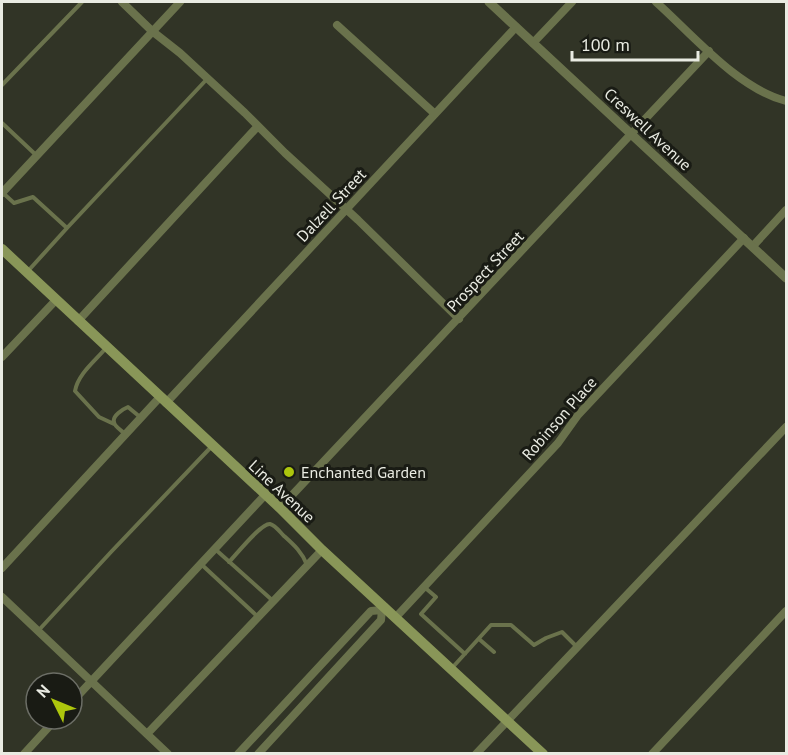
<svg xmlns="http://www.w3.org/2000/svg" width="788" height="755" font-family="'PT Sans',sans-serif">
<rect width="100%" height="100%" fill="#313426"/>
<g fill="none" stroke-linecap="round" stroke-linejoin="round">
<path stroke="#6a724c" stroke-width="4" d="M2 85 82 2
M2 123 36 155
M3 193 14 203 33 197 67 228 28 271
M67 228 207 79
M106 348C95 361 78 374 75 391L99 417 114 424
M125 434C122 431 114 426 114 422 112 416 123 409 128 407L140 417
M215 549 272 600
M229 562C236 555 261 523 270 524 275 525 280 532 284 536 294 545 302 552 307 565
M201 564 257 616
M423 586 436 597 421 614 465 654
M38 631 111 552 212 446
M479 639 494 652
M452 668 491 625H511L534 645 546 638 562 632 577 647"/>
<path stroke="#6a724c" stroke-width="8" d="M122 2 152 31 180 53 245 113 285 153 358 220 459 319
M656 2C693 35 737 88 786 101
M337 25 435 114
M533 43 572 2
M2 193 180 2
M753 246 786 210
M78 321 258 126
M2 357 56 300
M166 403 516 27
M280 508 709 51
M2 568 160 397
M2 597 168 754
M396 617 558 443 578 415 744 238
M72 702 265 495
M147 734 322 550
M24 754 56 719
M238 754 371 611 382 610 385 607
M258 754 381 620 382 610
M476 754 786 427
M652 754 786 611"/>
<path stroke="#6a724c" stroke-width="9" d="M489 2 786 278"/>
<path stroke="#899658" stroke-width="10" d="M2 249 280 508 322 550 543 754"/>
</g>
<circle fill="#adc60d" stroke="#191b14" stroke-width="2" cx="289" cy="472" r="6"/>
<g text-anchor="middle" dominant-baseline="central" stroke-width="6" stroke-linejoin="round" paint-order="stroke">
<g font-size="16" fill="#e9ebe2" stroke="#191b14">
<text transform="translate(648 129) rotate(43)">Creswell Avenue</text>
<text transform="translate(331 205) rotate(-47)">Dalzell Street</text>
<text transform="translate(485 271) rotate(-47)">Prospect Street</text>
<text transform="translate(559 418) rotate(-49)">Robinson Place</text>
<text transform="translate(282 491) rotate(43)">Line Avenue</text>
</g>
<g font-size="16" fill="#e9ebe2" stroke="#191b14" text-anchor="start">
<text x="301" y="472">Enchanted Garden</text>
</g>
</g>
<rect width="788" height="755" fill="none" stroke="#e9ebe2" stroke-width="6"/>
<g transform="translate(54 701) rotate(313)"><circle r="28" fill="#191b14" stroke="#6c6e66" stroke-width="1.5"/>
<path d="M0-4.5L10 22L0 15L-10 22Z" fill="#adc60d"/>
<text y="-9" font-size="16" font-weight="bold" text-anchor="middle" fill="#e9ebe2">N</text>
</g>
<path d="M572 51v9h126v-9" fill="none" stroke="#e9ebe2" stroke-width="3"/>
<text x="581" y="51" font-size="18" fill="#e9ebe2" stroke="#191b14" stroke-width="4.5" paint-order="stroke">100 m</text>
</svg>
